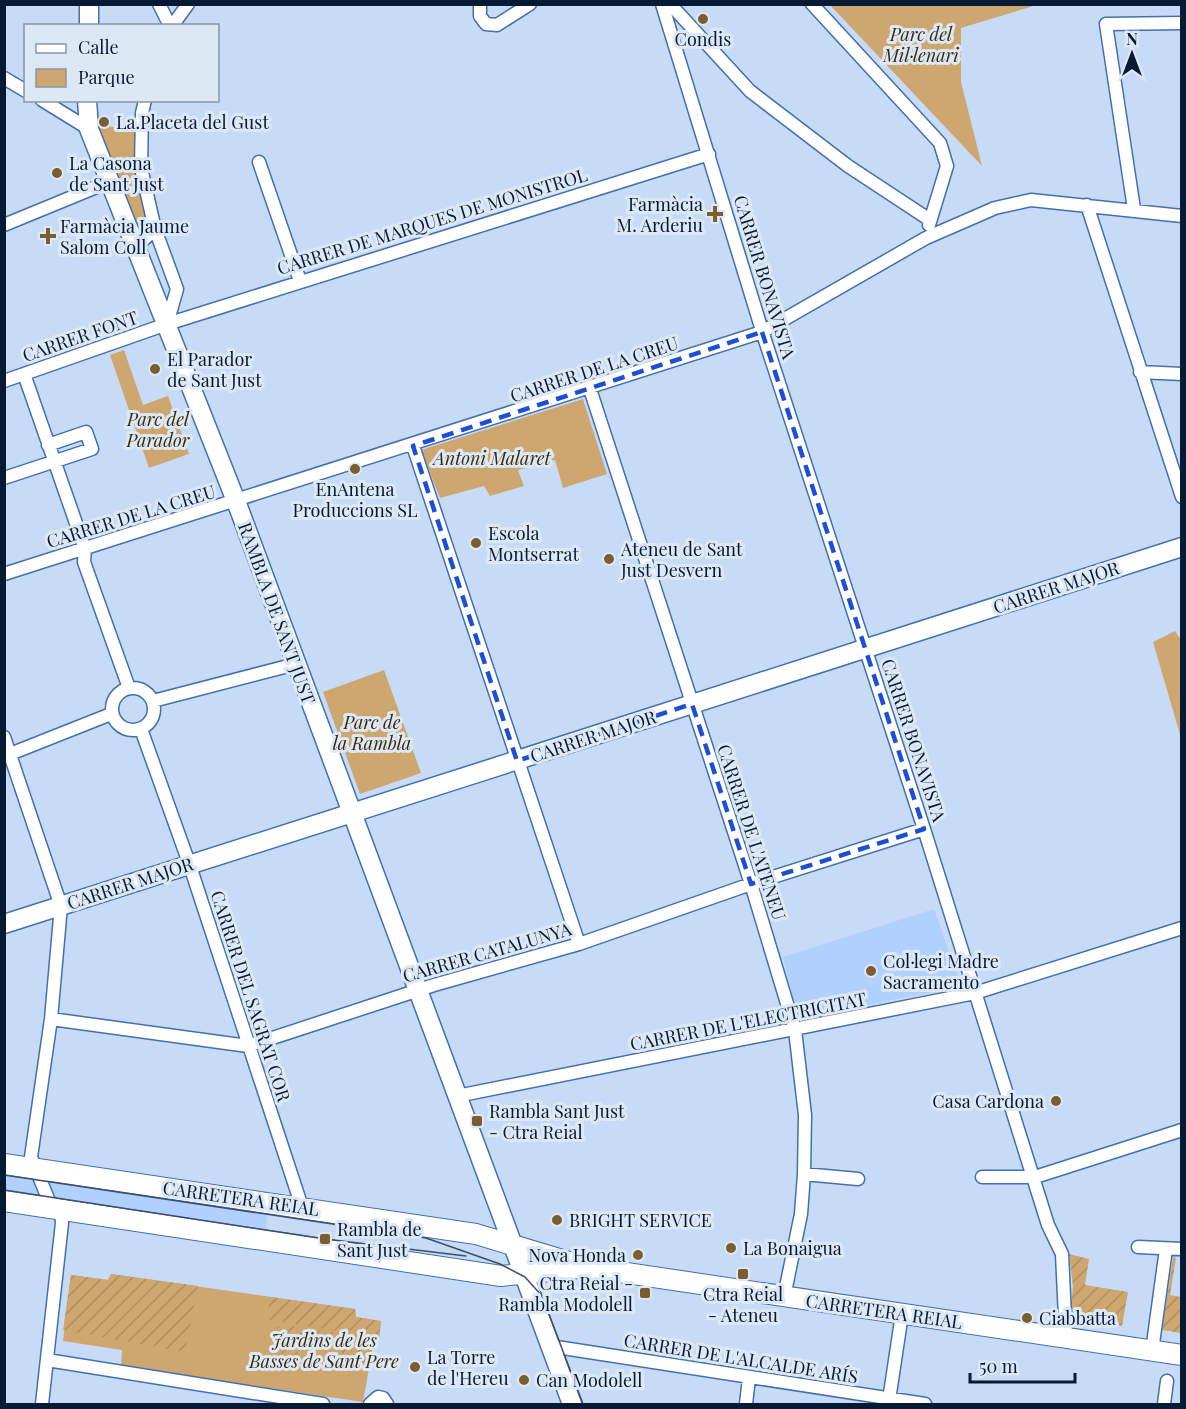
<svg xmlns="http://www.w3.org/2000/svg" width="1186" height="1409" font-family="'Playfair Display',serif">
<defs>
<pattern id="garden-furrows" width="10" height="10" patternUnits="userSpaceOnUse" patternTransform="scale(1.5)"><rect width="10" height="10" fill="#cda76f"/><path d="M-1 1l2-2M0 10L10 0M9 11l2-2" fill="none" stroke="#af8f61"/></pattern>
</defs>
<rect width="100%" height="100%" fill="#c7dbf7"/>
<path fill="#b0d1fd" d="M934 909 961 986 798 1019 783 957Z
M4 1171 29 1174 41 1199 5 1194Z
M45 1177 268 1211 265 1233 57 1201Z"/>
<path fill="#cda76f" d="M830 5H1037L961 28V82L982 166Z
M96 124 135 131 136 180 148 227 137 231Z
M124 350 143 405 168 396 189 454 149 468 110 355Z
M583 399 607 474 563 488 555 460 518 470 524 486 490 496 484 486 440 498 421 450Z
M1175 631 1181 640V738L1153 642Z
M384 670 421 773 360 794 323 692Z
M111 1274 355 1309 356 1317 381 1321 379 1340H374L363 1402 121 1366 122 1350 63 1341 71 1275 108 1280Z"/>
<path fill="url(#garden-furrows)" d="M1069 1254 1089 1259 1085 1285 1128 1292 1122 1326 1070 1317 1073 1287Z
M1173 1257 1176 1258 1170 1295 1181 1297V1333L1162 1330Z
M111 1274 198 1286 185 1352 63 1330 71 1275 108 1280Z
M270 1297 355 1309 356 1317 381 1321 379 1340H375L372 1351 339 1331 267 1320Z
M286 1325 338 1333 372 1354 369 1368 360 1367V1362L341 1359 343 1344 300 1338 297 1356 277 1353V1327Z"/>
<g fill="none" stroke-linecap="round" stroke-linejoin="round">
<g stroke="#4270ad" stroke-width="15">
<path id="street" d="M159 4 170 26
M480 4V16L486 24 497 25 530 4
M662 4 764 337 924 829 1048 1225 1062 1254 1066 1338
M670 4 750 91 848 166 930 220
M812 4 940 143 947 166 929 225
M172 26 188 4
M4 78 26 91
M42 100 89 129
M145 100 142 113 141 168 155 229 177 289 167 324
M259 162 300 281
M1087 205 1182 497
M1134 209 1106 24 1182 23
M4 225 111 181
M137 246 155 229
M1140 372 1182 374
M24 374 85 549 84 562 129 688
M4 381 167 324 709 154
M590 389 751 884 795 1030 805 1115 804 1174 801 1214 784 1297
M413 446 579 944
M4 478 92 449 86 432 48 445
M4 574 762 332 926 238 995 208 1031 200 1182 216
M112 709a21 21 0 1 1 42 0a21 21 0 1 1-42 0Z
M153 701 296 664
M141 729 189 863 302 1207
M4 737 61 906 51 1019 31 1157 49 1201 61 1210 62 1223 42 1404
M10 754 111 714
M51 1019 248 1046 434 985 579 944 751 884 924 829
M457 1096 975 993 1182 928
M804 1174 858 1179
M982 1177H1035L1182 1130
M1138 1247 1182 1249
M550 1346 925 1404
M1152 1351 1166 1249
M47 1360 323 1404
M889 1400 902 1314
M370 1404 378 1397 383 1398 387 1404
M746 1404 749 1378
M1164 1404 1167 1381"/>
</g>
<g stroke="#4270ad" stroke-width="21">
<path id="secondary" d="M89 26V4
M87 100 89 129 236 501 572 1404
M4 924C397 799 789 673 1182 547"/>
</g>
<g stroke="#4270ad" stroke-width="22">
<path id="primary" d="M4 1164 476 1234 586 1267 1182 1355
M4 1201 501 1276 578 1268"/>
</g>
<use href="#street" stroke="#fff" stroke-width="12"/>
<use href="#secondary" stroke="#fff" stroke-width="18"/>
<use href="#primary" stroke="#fff" stroke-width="20"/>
<path stroke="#3c4f69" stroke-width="1.5" d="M4 1175 426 1238 500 1264 525 1277 542 1296 583 1404
M4 1190 325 1239 466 1256"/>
</g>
<path fill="none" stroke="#1d4ed8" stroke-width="4.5" stroke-dasharray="12 8" stroke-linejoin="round" d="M762 332 924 829 751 884 692 704 517 761 413 446Z"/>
<g fill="#7a5d30" stroke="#dde8f5" stroke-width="2">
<circle cx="703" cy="19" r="6"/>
<circle cx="104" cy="122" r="6"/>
<circle cx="57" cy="173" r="6"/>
<path d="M712 205h6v6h6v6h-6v6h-6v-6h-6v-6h6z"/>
<path d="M45 227h6v6h6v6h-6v6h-6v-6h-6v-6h6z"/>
<circle cx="155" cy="369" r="6"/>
<circle cx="355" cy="469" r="6"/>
<circle cx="476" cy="543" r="6"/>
<circle cx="609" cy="559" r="6"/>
<circle cx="871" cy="971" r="6"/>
<circle cx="1056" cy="1101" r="6"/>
<rect x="471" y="1115" width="12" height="12" rx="3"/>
<circle cx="557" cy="1220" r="6"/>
<rect x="319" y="1233" width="12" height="12" rx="3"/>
<circle cx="731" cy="1248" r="6"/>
<circle cx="638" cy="1255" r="6"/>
<rect x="737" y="1268" width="12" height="12" rx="3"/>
<rect x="639" y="1287" width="12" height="12" rx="3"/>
<circle cx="1027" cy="1318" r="6"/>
<circle cx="415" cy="1367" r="6"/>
<circle cx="524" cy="1380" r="6"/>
</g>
<g text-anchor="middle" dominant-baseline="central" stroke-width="6" stroke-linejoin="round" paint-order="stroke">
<g font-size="18" font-style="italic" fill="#3d2a0b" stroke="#dde8f5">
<text x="921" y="34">Parc del<tspan x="921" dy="21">Mil·lenari</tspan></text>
<text x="158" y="419">Parc del<tspan x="158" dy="21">Parador</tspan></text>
<text x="492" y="458">Antoni Malaret</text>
<text x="372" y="722">Parc de<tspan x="372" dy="21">la Rambla</tspan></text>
<text x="324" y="1340">Jardins de les<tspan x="324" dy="21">Basses de Sant Pere</tspan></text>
</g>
<g font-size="18" fill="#071a33" stroke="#dde8f5" text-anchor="start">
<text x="703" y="39" text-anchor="middle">Condis</text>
<text x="116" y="122">La.Placeta del Gust</text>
<text x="69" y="163">La Casona<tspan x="69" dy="21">de Sant Just</tspan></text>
<text x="703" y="204" text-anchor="end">Farmàcia<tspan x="703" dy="21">M. Arderiu</tspan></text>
<text x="60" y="226">Farmàcia Jaume<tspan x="60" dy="21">Salom Coll</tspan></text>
<text x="167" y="359">El Parador<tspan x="167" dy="21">de Sant Just</tspan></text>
<text x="355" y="489" text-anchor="middle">EnAntena<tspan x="355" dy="21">Produccions SL</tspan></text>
<text x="488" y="533">Escola<tspan x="488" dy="21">Montserrat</tspan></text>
<text x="621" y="549">Ateneu de Sant<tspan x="621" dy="21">Just Desvern</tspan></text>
<text x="883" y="961">Col·legi Madre<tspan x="883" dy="21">Sacramento</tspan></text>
<text x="1044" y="1101" text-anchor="end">Casa Cardona</text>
<text x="489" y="1111">Rambla Sant Just<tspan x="489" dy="21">- Ctra Reial</tspan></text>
<text x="569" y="1220">BRIGHT SERVICE</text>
<text x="337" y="1229">Rambla de<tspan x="337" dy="21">Sant Just</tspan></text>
<text x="743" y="1248">La Bonaigua</text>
<text x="626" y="1255" text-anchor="end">Nova Honda</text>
<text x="633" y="1283" text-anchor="end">Ctra Reial -<tspan x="633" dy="21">Rambla Modolell</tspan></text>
<text x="743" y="1294" text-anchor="middle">Ctra Reial<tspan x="743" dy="21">- Ateneu</tspan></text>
<text x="1039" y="1318">Ciabbatta</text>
<text x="427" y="1357">La Torre<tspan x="427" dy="21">de l'Hereu</tspan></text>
<text x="536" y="1380">Can Modolell</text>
</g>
<g font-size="18" fill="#071a33" stroke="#dde8f5">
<text transform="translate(432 221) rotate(-17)">CARRER DE MARQUES DE MONISTROL</text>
<text transform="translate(765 277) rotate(73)">CARRER BONAVISTA</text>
<text transform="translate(80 336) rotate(-19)">CARRER FONT</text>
<text transform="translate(594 369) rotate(-18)">CARRER DE LA CREU</text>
<text transform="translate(131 516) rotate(-17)">CARRER DE LA CREU</text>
<text transform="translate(1056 587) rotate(-18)">CARRER MAJOR</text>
<text transform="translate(277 613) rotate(70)">RAMBLA DE SANT JUST</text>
<text transform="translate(593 736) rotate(-18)">CARRER MAJOR</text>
<text transform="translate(914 740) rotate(72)">CARRER BONAVISTA</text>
<text transform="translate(752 832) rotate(72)">CARRER DE L'ATENEU</text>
<text transform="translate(130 883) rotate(-18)">CARRER MAJOR</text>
<text transform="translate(487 952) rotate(-16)">CARRER CATALUNYA</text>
<text transform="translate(251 996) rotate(72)">CARRER DEL SAGRAT COR</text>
<text transform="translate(748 1021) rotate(-11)">CARRER DE L'ELECTRICITAT</text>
<text transform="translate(241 1198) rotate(8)">CARRETERA REIAL</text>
<text transform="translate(884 1311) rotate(8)">CARRETERA REIAL</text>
<text transform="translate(741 1358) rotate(9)">CARRER DE L'ALCALDE ARÍS</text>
</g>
</g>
<rect width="1186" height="1409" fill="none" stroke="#071a33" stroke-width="12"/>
<rect x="24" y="24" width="195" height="78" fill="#dde8f5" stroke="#8796a7" stroke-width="1.5"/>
<rect x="36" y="44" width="30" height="9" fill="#ffffff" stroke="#8796a7" stroke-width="1.5"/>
<text x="78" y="54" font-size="18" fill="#071a33">Calle</text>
<rect x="36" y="69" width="30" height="18" fill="#cda76f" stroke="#8796a7" stroke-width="1.5"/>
<text x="78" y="84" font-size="18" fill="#071a33">Parque</text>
<g transform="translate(1132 54)" stroke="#dde8f5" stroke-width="4.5" paint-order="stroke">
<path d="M0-4.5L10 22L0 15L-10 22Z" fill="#071a33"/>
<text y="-9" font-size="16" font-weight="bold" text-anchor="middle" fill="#071a33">N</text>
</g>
<path d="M970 1373v9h105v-9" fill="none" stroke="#071a33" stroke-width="3"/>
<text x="979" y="1373" font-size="18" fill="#071a33" stroke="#dde8f5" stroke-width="4.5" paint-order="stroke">50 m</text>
</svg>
